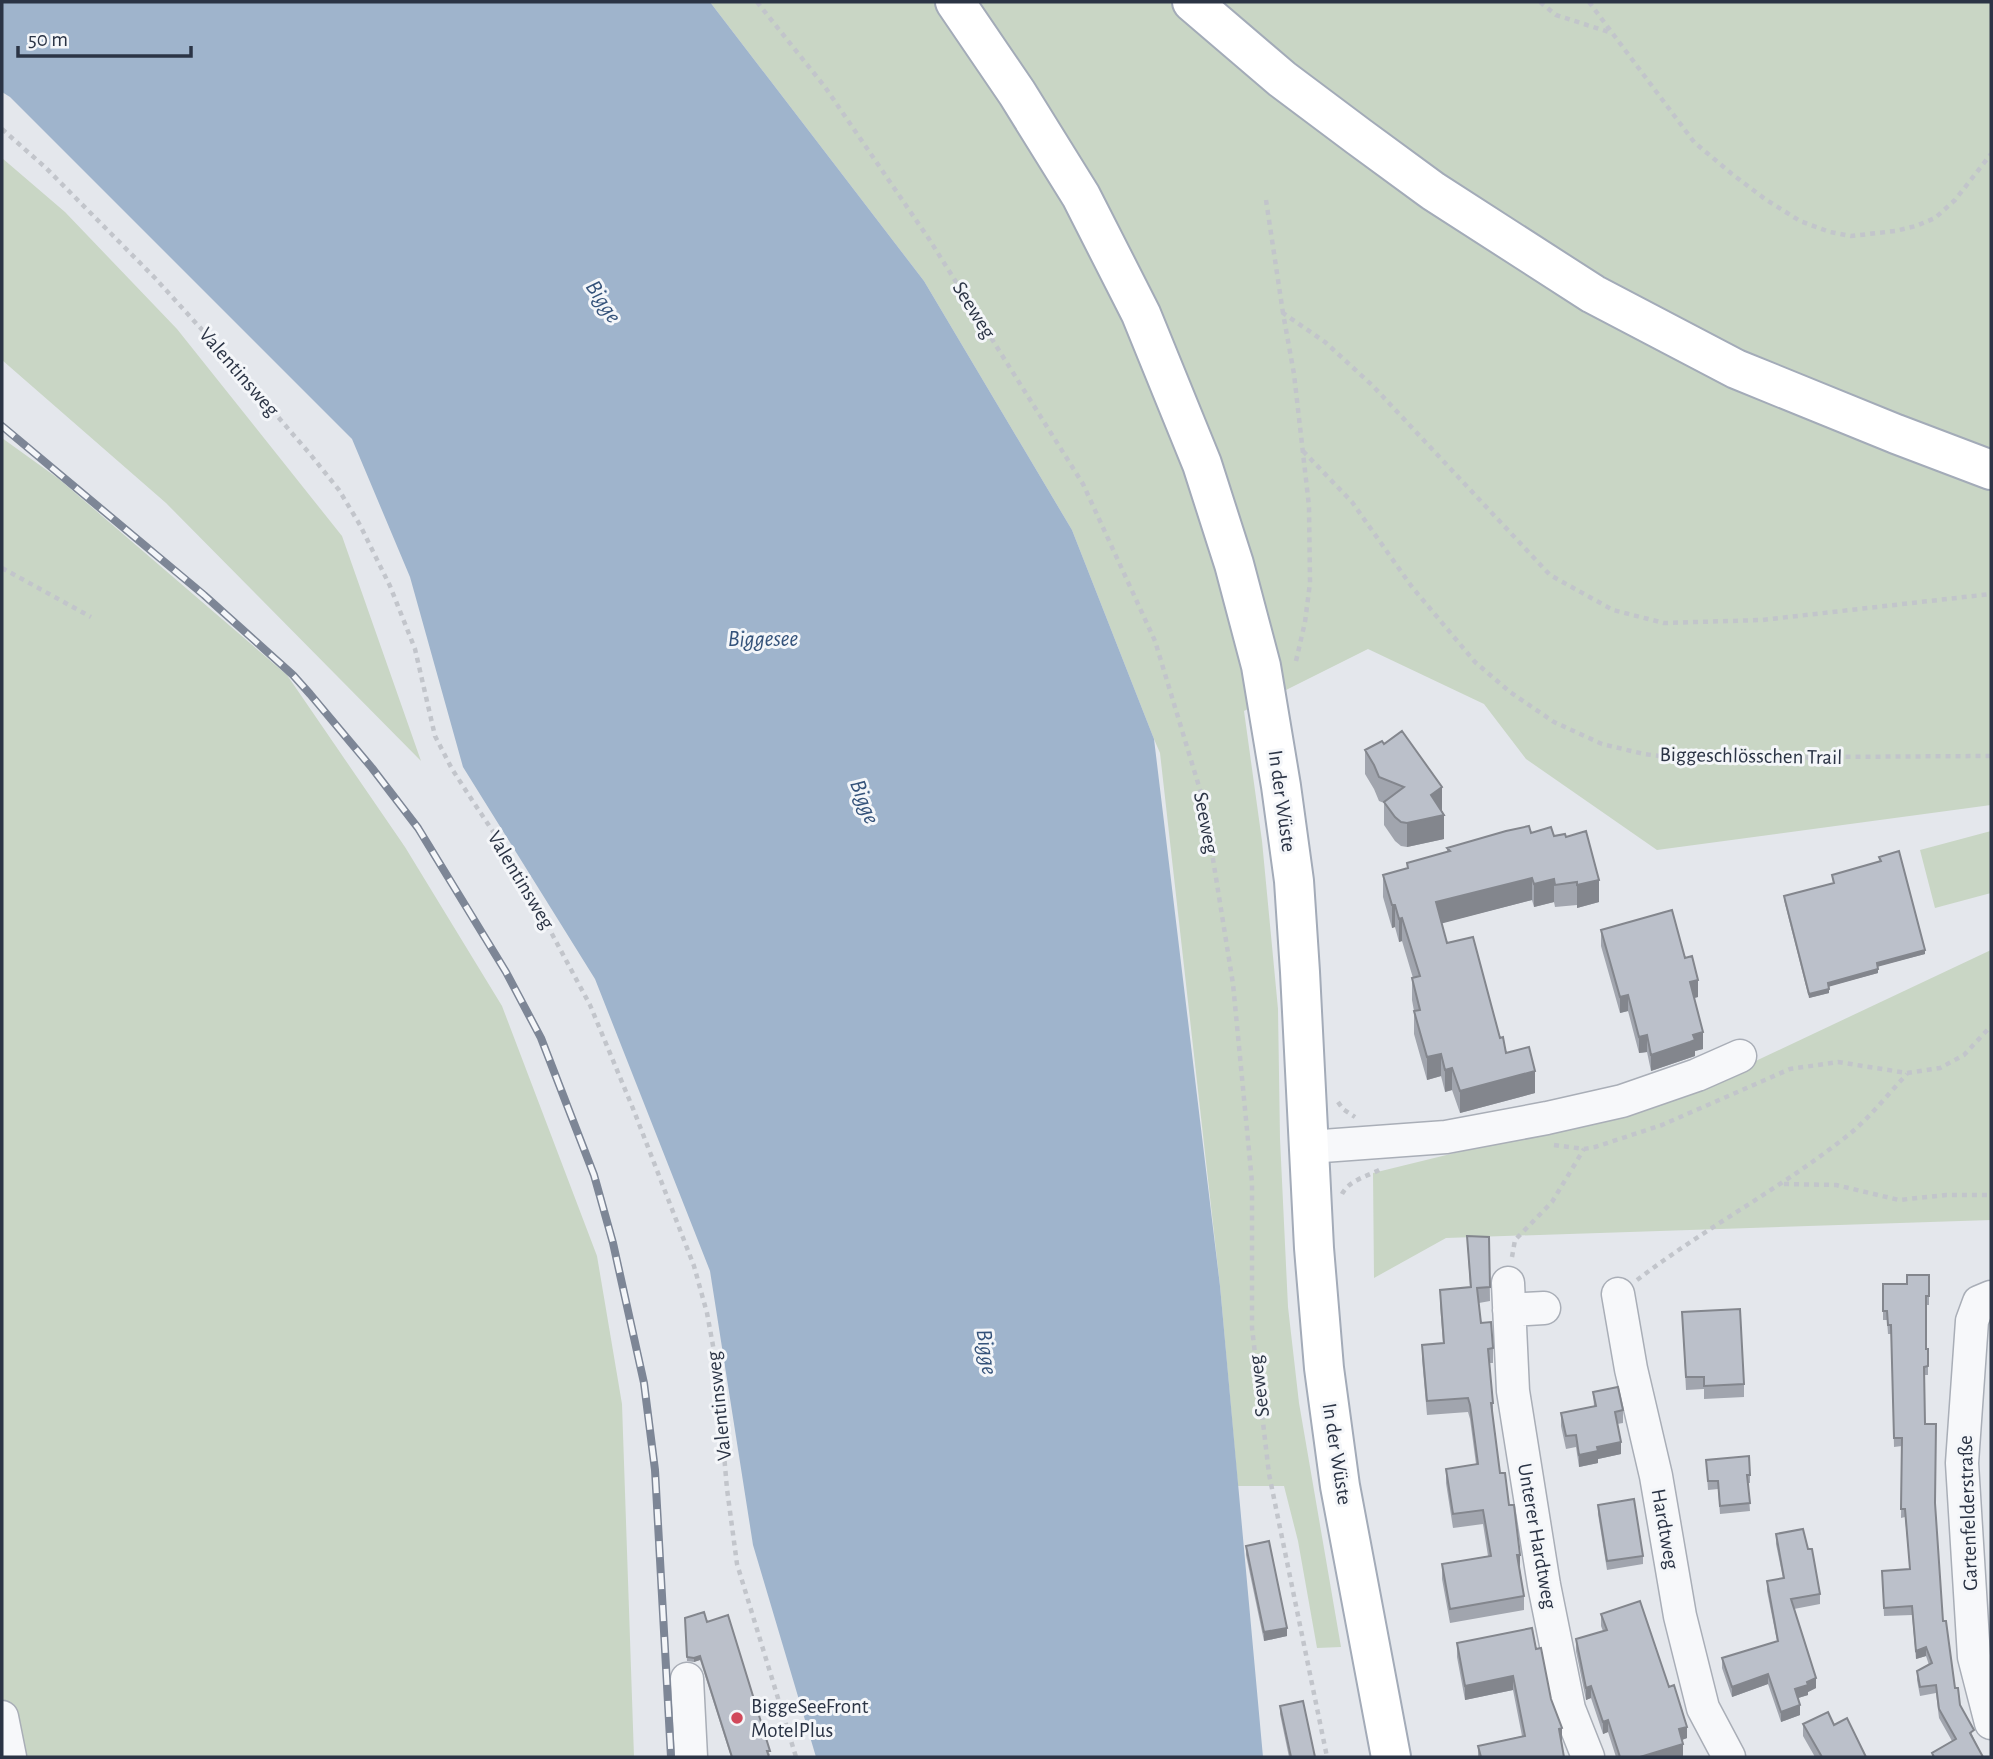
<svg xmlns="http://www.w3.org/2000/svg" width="1993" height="1759" font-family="'Alegreya Sans',sans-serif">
<rect width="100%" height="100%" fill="#e4e7ec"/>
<path fill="#c9d6c5" d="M710 2H1991V805L1657 850 1526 759 1484 704 1368 649 1244 711 1262 841 1278 1009 1280 1139 1288 1307 1299 1403 1341 1647 1317 1648 1298 1541 1284 1486H1238L1220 1286 1160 753 1154 739 1072 530 924 281Z
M2 158 65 212 177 329 342 536 421 761 166 503 2 360Z
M2 438 59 479 287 675 405 847 502 1006 597 1256 622 1404 634 1757H2Z
M1991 831V893L1935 908 1920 850Z
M1991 950V1220L1446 1238 1374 1278 1373 1173 1675 1099Z"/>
<path fill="#9fb4cc" d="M2 2H710L924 281 1072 530 1154 739 1220 1286 1263 1757H816L753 1545 710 1271 595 979 463 767 410 577 352 439 10 97 2 92Z"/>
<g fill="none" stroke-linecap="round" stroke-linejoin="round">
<g stroke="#a9aeb7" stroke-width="35">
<path id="minor" d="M1309 1147 1446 1137 1547 1118 1622 1101 1697 1075 1740 1056
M1508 1283 1513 1391 1544 1585 1569 1709 1588 1757
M1618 1294 1631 1369 1656 1476 1680 1616 1703 1708 1729 1757
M1991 1297 1979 1302 1972 1321 1962 1463 1974 1657 1991 1723
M1509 1310 1544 1308
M687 1679 691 1757
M2 1717 10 1757"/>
</g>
<g stroke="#a3abb8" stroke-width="42">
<path id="major" d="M955 2 1017 93 1081 196 1141 314 1202 464 1234 564 1261 666 1281 786 1294 881 1300 972 1314 1248 1324 1368 1340 1486 1391 1757
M1192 2 1282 79 1358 136 1433 191 1593 294 1736 369 1896 434 1991 470"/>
</g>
<path stroke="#c2c5cb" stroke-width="4.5" stroke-dasharray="5 5" stroke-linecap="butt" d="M757 2 825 87 929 239 1083 484 1155 641 1204 803 1233 984 1252 1182V1328L1269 1474 1327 1757
M1540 2 1556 15 1612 33
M1589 2 1694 142 1732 174 1765 199 1800 221 1830 232 1851 236 1895 231 1916 226 1935 218 1955 200 1991 154
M2 129 46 168 155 278 215 344 310 454 339 490 360 525 390 586 415 649 435 736 452 769 472 800 514 863 590 1005 634 1111 694 1266 707 1313 716 1362 727 1489 737 1564 796 1757
M1266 200 1283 313
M1303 451 1352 502 1412 587 1475 662 1510 692 1554 722 1602 744 1644 754 1691 760H1749L1815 757 1991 756
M2 568 91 617
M1296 661 1305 622 1310 583 1309 506 1294 374 1283 313 1325 342 1373 386 1550 575 1613 610 1664 623 1762 620 1991 594
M1338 1102 1343 1109 1355 1117
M1554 1145 1584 1149 1595 1147 1662 1125 1790 1069 1838 1062 1907 1073 1940 1068 1964 1055 1991 1026
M1784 1184 1836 1185 1899 1200 1946 1195H1991
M1342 1194C1349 1180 1368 1176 1381 1169
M1512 1257 1515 1240 1552 1202 1584 1149
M1637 1280C1706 1227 1784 1187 1852 1132 1872 1115 1889 1093 1907 1074"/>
<use href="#minor" stroke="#f7f8fa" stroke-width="32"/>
<use href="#major" stroke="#fff" stroke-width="38"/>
<g stroke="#7d8696" stroke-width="8">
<path id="rail" d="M2 426 204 595 293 675 310 694 372 768 418 828 506 972 541 1038 594 1175 613 1243 644 1383 655 1470 671 1757"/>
</g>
<use href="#rail" stroke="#f4f6f9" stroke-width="5" stroke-dasharray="16" stroke-linecap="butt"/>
</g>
<path fill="#a1a5ae" d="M1365 750 1441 811 1444 839 1407 847 1401 846 1395 841 1384 825V803L1379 801 1374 789 1365 774Z
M1531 833 1554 836 1566 837 1599 902 1577 908V905L1555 907 1554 902 1534 907 1532 900 1441 923 1447 943 1500 1038 1506 1053 1535 1093 1460 1113 1452 1090 1445 1092 1441 1076 1427 1080 1414 1034V1011L1412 1000V978H1413L1402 941 1399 942 1395 927 1392 928 1383 897V875L1407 869V863L1447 852V848Z
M1879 857 1925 954 1878 966V973L1829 986V993L1809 998 1784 900V896L1833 883 1832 875 1880 861Z
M1601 930 1685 958 1698 997 1694 998 1703 1049 1695 1051V1056L1651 1071 1647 1052 1639 1053 1628 1011 1620 1013 1601 946Z
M1467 1236 1489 1237 1490 1301 1479 1303 1481 1323 1493 1348V1363H1489L1493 1403V1417L1500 1473 1509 1505 1520 1569 1524 1596V1610L1450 1623 1442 1579V1564L1488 1556 1483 1524 1453 1528 1446 1483V1469L1476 1464 1470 1419 1468 1412 1427 1415 1422 1359V1345L1443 1343 1440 1305V1290L1470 1288Z
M1929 1275V1305H1926V1349H1928V1375H1924L1925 1424 1935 1505 1943 1621 1955 1688 1960 1705 1974 1739 1983 1757H1932V1753L1952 1741 1939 1718 1936 1693 1920 1696 1917 1680V1671L1929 1665 1926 1656 1916 1659 1912 1615 1884 1616 1882 1571 1910 1569 1905 1517 1901 1518 1902 1446 1894 1447 1891 1334H1888L1887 1320H1883V1284H1907Z
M1682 1312 1744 1384V1397L1704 1399V1389L1686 1390Z
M1593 1392 1623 1410V1423L1617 1424 1621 1454 1598 1459V1463L1579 1467 1576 1447 1566 1449 1561 1426V1413L1594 1406Z
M1706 1460 1750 1475V1483H1748L1750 1511 1720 1514 1718 1489 1708 1490Z
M1598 1505 1643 1556V1564L1607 1570 1598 1514Z
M1776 1534 1808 1549 1820 1594V1604L1794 1609 1816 1688 1808 1692V1695L1798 1698 1800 1715 1781 1722 1768 1684 1732 1697 1722 1668V1658L1777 1641 1767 1591V1581L1783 1578 1776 1544Z
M1246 1546 1287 1636 1264 1641 1246 1555Z
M1601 1614 1687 1738 1682 1740 1683 1756 1678 1757H1616L1608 1732 1603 1734 1591 1698 1586 1700 1576 1651V1639L1603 1631 1601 1626Z
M685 1618 707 1622 770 1755H768L769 1757H731L700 1660 694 1662 687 1661Z
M1457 1643 1536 1649 1551 1699 1562 1742 1564 1757H1478V1746L1522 1736 1513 1690 1465 1700 1457 1657Z
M1280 1706 1315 1757H1289L1280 1714Z
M1803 1724 1834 1725 1866 1757H1815L1803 1736Z"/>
<path fill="#83868d" d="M1442 787V811L1444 815V839L1407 847V823L1431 795Z
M1532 878V900L1436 925V902Z
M1554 879V902L1534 907V884Z
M1599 880V902L1577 908V885Z
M1392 905H1395V927L1392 928Z
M1402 918V941L1399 942V919Z
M1925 950V954L1877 967V963Z
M1878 969V973L1828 987V983Z
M1698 980V997L1690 999V982Z
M1829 989V993L1809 998V994Z
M1628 995V1011L1620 1013V997Z
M1703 1032V1049L1695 1051V1056L1651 1071V1055L1693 1035Z
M1647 1035V1052L1639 1053V1037Z
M1441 1054V1076L1427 1080V1057Z
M1452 1068V1090L1445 1092V1070Z
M1535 1071V1093L1460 1113V1091Z
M1621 1442V1454L1598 1459V1463L1579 1467V1455L1597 1447Z
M1517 1555H1520V1569L1517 1570Z
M1287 1628V1636L1264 1641V1632Z
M1926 1647V1656L1916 1659V1651Z
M700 1656V1660L694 1662V1658Z
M1768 1674V1684L1732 1697V1687Z
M1513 1676V1690L1465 1700V1686Z
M1816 1678V1688L1808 1692V1695L1795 1699V1689Z
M1591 1686V1698L1586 1700V1688Z
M1800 1705V1715L1781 1722V1712Z
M1608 1720V1732L1603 1734V1722Z
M1687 1727V1738L1679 1741V1729Z
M1562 1728V1742L1559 1743V1729Z
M1683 1744V1756L1678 1757H1640Z"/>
<path fill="#bbc0ca" stroke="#83868d" stroke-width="2" d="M1402 731 1442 787 1431 795 1444 815 1407 823 1401 822 1395 817 1384 802 1404 787 1379 777 1374 765 1365 750 1382 741 1384 744Z
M1529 826 1531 833 1551 827 1554 836 1565 834 1566 837 1586 831 1599 880 1577 885V882L1555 885 1554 879 1534 884 1532 878 1436 902 1447 943 1473 937 1500 1038 1503 1037 1506 1053 1529 1047 1535 1071 1460 1091 1452 1068 1445 1070 1441 1054 1427 1057 1414 1011 1420 1010 1412 978 1420 976 1402 918 1399 919 1395 905H1392L1383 875 1408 868 1407 863 1450 851 1447 848 1506 831Z
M1899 851 1925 950 1877 963 1878 969 1828 983 1829 989 1809 994 1784 896 1834 883 1832 875 1881 861 1879 857Z
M1672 910 1685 958 1692 956 1698 980 1690 982 1703 1032 1693 1035 1695 1040 1690 1042 1651 1055 1647 1035 1639 1037 1628 995 1620 997 1601 930Z
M1467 1236 1489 1237 1490 1287 1477 1288 1481 1323 1491 1322 1493 1348 1488 1349 1493 1403H1491L1500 1473H1505L1509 1505H1514L1520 1555H1517L1524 1596 1450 1609 1442 1564 1491 1556 1483 1510 1453 1514 1446 1469 1478 1464 1470 1405 1468 1398 1427 1401 1422 1345 1444 1343 1440 1290 1471 1287Z
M1907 1275H1929V1296H1926V1349H1928V1366L1924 1367 1925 1424H1936L1935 1503 1943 1621H1946L1955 1688H1958L1960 1705 1974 1730 1970 1733 1983 1757H1934L1932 1753 1956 1739 1939 1709 1936 1685 1920 1687 1917 1671 1932 1663 1926 1647 1916 1651 1912 1606 1884 1608 1882 1571 1910 1569 1905 1509H1901L1902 1438H1894L1891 1325H1888L1887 1311H1883V1284H1907Z
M1740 1309 1744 1384 1704 1386V1377H1686L1682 1312Z
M1618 1387 1623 1410 1615 1412 1621 1442 1597 1447 1598 1451 1579 1455 1576 1435 1566 1436 1561 1413 1596 1406 1593 1392Z
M1749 1456 1750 1475H1747L1750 1503 1720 1506 1718 1481H1708L1706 1460Z
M1634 1499 1643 1556 1607 1561 1598 1505Z
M1803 1529 1808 1549H1812L1820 1594 1791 1599 1816 1678 1807 1682 1808 1685 1795 1689 1800 1705 1781 1712 1768 1674 1732 1687 1722 1658 1778 1641 1767 1581 1784 1578 1776 1534Z
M1269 1541 1287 1628 1264 1632 1246 1546Z
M1640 1601 1669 1687 1674 1685 1687 1727 1679 1729 1683 1744 1640 1757H1620L1608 1720 1603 1722 1591 1686 1586 1688 1576 1639 1607 1630 1601 1614Z
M704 1612 707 1622 728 1615 770 1751H767L769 1757H732L700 1656 694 1658 687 1657 685 1618Z
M1532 1628 1536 1649 1541 1648 1551 1699 1562 1728 1559 1729 1564 1757H1481L1478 1746 1525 1736 1513 1676 1465 1686 1457 1643Z
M1303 1701 1315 1757H1291L1280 1706Z
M1828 1712 1834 1725 1847 1718 1866 1757H1822L1803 1724Z"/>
<circle fill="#d1495b" stroke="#f4f6f9" stroke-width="2.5" cx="737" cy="1718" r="7"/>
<g text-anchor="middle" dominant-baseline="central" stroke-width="6" stroke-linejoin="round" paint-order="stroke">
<g font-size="21" fill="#2b3445" stroke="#f4f6f9">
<text transform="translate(974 310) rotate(58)">Seeweg</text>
<text transform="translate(239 372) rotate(49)">Valentinsweg</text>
<text transform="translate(1751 756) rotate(1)">Biggeschlösschen Trail</text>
<text transform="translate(1282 801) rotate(82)">In der Wüste</text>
<text transform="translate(1206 823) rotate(79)">Seeweg</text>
<text transform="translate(521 880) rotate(59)">Valentinsweg</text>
<text transform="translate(1259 1386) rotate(-97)">Seeweg</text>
<text transform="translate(719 1406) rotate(-96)">Valentinsweg</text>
<text transform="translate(1337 1454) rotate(81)">In der Wüste</text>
<text transform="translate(1968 1513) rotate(-92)">Gartenfelderstraße</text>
<text transform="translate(1665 1529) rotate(80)">Hardtweg</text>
<text transform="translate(1537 1536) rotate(80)">Unterer Hardtweg</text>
</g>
<g font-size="21" fill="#2b3445" stroke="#f4f6f9" text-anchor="start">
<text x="751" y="1706">BiggeSeeFront<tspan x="751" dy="24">MotelPlus</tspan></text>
</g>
<g font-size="23" font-style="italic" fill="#34527a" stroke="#f4f6f9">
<text transform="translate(603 302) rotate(57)">Bigge</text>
<text x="763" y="639">Biggesee</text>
<text transform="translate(864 802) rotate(69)">Bigge</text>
<text transform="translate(986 1352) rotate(82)">Bigge</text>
</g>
</g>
<rect width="1993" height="1759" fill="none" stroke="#2b3445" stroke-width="7"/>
<path d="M18 46v10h173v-10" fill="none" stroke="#2b3445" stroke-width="3.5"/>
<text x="28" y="46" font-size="21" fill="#2b3445" stroke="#f4f6f9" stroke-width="5" paint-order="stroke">50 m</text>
</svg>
